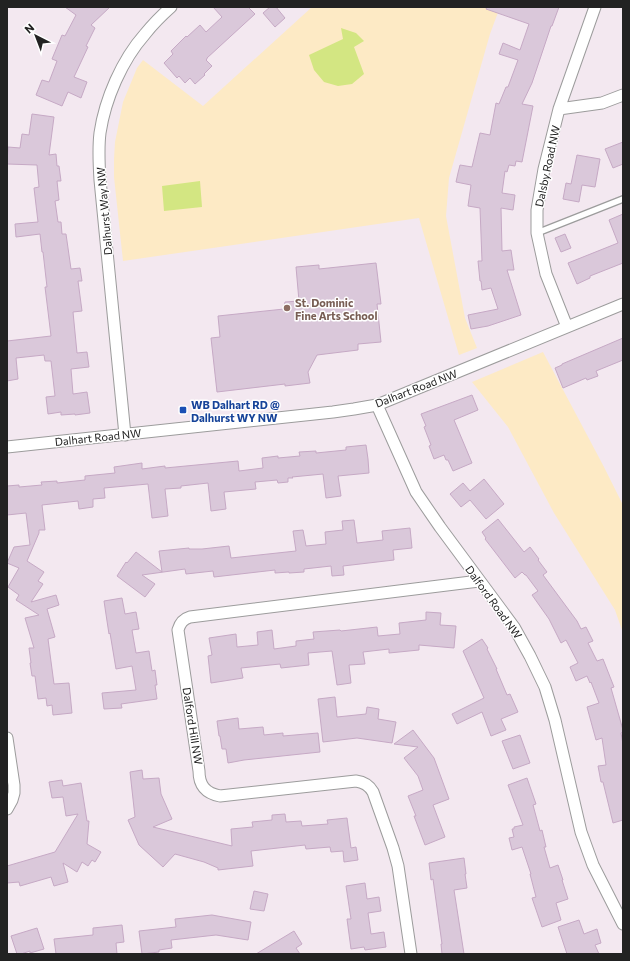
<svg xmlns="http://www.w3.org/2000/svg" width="630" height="961" font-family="Commissioner,sans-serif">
<rect width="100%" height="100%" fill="#f3e8f0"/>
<path fill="#fdeac5" d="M312 7H500L490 34 449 178 446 216 465 318 477 348 459 355 419 218 123 261 114 177V159L115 142 123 102 137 68 143 60 203 106Z
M543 352 604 467 623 505V633L615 610 554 513 508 427 472 382Z"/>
<path fill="#d3e682" d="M341 28 356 33 364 41 354 47 364 74 352 84 338 86 324 82 314 70 309 55 343 39Z
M200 181 202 207 164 211 162 186Z"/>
<path fill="#dac8da" stroke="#c6a9c5" d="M65 7H110L91 25 95 28 86 46 88 47 74 77 87 82 81 98 68 92 62 106 36 95 42 80 49 82 57 61 52 59 62 35 65 36 76 15Z
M213 7H248L255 14 207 58V59L206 60 212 66 204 74 205 75 195 84 190 78 185 83 179 76 177 78 164 63 173 54 171 51 186 36 187 37 200 25 206 32 222 17Z
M270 7H276L285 18 275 27 263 13Z
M487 7H559L552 26H551L532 83 522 104 533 106 522 162 516 161 515 166 509 165 507 172 505 171 502 193 515 195 513 210 501 208 502 251 511 250 514 270H507L521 315 488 326 471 329 468 315 498 309 491 288 482 290 481 281H480L478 261H482L480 208 468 206 471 185 456 182 458 173 460 165 472 167 480 133 490 135 496 103 499 104 506 87H508L518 60 499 54 503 43 520 50 529 24 486 9Z
M32 114 54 117 49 155 56 154 57 166H59L61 181H57L59 200 55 201 58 222H61L62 234H66L71 269 80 268 82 281H78L82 311 73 312 77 353 87 352 89 367 71 369 73 394 87 392 90 413 75 415V414L61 415V412L48 414 46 397 55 396 51 361H45L44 355 16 358 18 379 7 381V341L51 336 45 287H47L43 252H42L40 234 16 237 15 224 38 222 34 188 39 187 37 165 7 164 8 147 20 148 22 134 29 135Z
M623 142V164L613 168 605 149Z
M577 155 600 159 595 187 582 185 579 202 563 199 566 183 571 184Z
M623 214V263L590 276V278L577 284 568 263 618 243 609 220Z
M565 234 571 248 561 252 555 238Z
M376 263 381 304H377L381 342 358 344V350L317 355 308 372 310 383 285 386V384L217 392 211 338 220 337 218 316 284 309 285 302 299 301 296 267 319 265V269Z
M623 338V360L596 371 598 376 587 380 586 378 563 388 555 368 562 365V364Z
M472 395 478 410 454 420 472 463 453 471 448 460H446L444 455 434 459 429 446 431 445 424 427 426 426 421 414Z
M366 445 368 459 369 473 338 476 341 496 326 498 323 474 292 477 293 478H288V482L278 483 277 480 255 482 256 489 224 492 226 509 211 511 208 483 181 486V488L165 489 168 516 152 518 148 484 104 488 105 498 93 499V507L79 509 78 501 42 505 45 530H39V533L27 561 44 572 38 581 43 584 31 602 56 595 59 605 47 609 55 637 48 639 54 684 69 683 72 713 53 715 52 705 47 706 46 698 38 699 35 676H32L30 663H31L29 648H34L25 618 39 615 16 600 19 595 8 587 19 568 7 563 14 547 30 545 26 513 7 515V486L19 485V487L42 485 41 482 57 481V483L85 480V476L115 473 114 467 142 463V469L165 466V468L238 461 239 471 263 468 262 458 278 456V458L300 456 299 452 316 451V453L346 450V447Z
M484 479 504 504 486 519 470 500 461 507 450 494 463 483 470 491Z
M498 519 524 552 530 547 539 559 538 560 547 572 543 575 577 621 581 629 586 627 593 641 588 643 597 661 603 659 614 687 611 688 623 730V732L621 733 623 744V820L613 823 603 782H601L598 766 606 765 602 738 596 740 587 707 599 703 591 682 590 683 587 676 576 681 570 667 578 663 566 640 561 643 549 619 532 595 538 591 526 575H525L522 572 515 578 485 539 486 538 482 532Z
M354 520 357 543 383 540 382 531 410 528 412 548 393 550 394 560 343 566 344 575 332 576 331 566 304 569V572L289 573V572L275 573V570L214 577 213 571 186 574 185 569 142 575 155 584 145 597 117 576 126 562 127 563 136 552 162 572 159 551 189 548V549H202L229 546 231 558 296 551 293 531 303 530 306 546 326 544 325 532 343 530 342 521Z
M122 598 125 614 136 612 139 629 132 630 136 653 149 651 152 671 155 670 157 685H155L157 699 121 704 122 708 104 709 102 693 136 690 132 666 116 669 110 633 109 634 107 621 104 601Z
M426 612 441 613 440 625 456 626 454 648 419 645V650L389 653V649L363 652 365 664 349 665 351 683 337 685 332 651 308 653 309 665 281 668 280 664 241 668 243 678 211 683 208 656 212 655 209 638 236 634 237 647 258 645 257 632 272 630 274 649 296 646V641L314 639 313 632 340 630 341 631 377 627 378 636 400 634 399 623 426 620Z
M482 639 488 648 487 649 497 669H496L507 695 510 694 518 712 501 719 506 730 491 736 482 712 457 724 452 714 484 698 463 651Z
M335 697 337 717 366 714 367 707 379 709 378 719 396 722 392 743 357 738 323 742 318 699Z
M238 718 239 729 263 727 264 735 283 733V736L318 733 320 752 244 760 228 763 226 749H222L220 736H219L217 721Z
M413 730 434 758 449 799 433 805 445 837 425 845 414 816H416L408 796 423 790 418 776 404 758 418 747 394 744Z
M520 735 530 763 513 769 502 741Z
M142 770 143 779 159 778 161 794 172 819 153 827 232 846 231 829 253 827 252 822 272 820V815L285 814 286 822 301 821 302 826 328 824 327 820 347 818 351 848 356 847 358 860 344 862 343 851 331 852 330 847 306 849 305 845 251 851 253 866 218 870V868L204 862 175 854 163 867 139 845 128 820 135 817 130 772Z
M527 778 536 804 533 805 540 831 542 830 546 847H544L550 868 558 865 563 880H562L568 899 556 903 561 920 542 927 532 898 536 897 530 874H531L522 847 512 850 509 838 514 837 512 829H514V827L523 825 508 785Z
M62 780 63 786 81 783 87 821H89L87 844 101 852 95 862 92 860 88 866 82 862 77 872 63 863 68 882 54 886 51 877 20 886 19 882 7 883V866L55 852 78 814 66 816 63 797 52 798 49 782Z
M464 858 466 874H465L467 888 454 890 464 954H442L441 944H442L433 879 431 880 429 863Z
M365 883 367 899 379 897 381 911 368 913 371 934 384 932 386 947 365 950 364 947 351 949 347 919H351L346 886Z
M254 891 268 894 264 911 250 909Z
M212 915 251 922 248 940 216 935 171 940 172 948 159 950V952L142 954 139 931 176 927 175 919Z
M579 920 584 934 597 929 601 943 595 945 599 954H567L558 927Z
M122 925 124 942 116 943 117 954H56L54 939 93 935V928Z
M37 928 44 949 30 953V951L21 954H17L11 936Z
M294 931 302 944 296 948 300 954H256Z"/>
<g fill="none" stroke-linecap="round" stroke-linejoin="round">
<g stroke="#9c9c9c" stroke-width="8">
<path id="service" d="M537 233 623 199"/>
</g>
<g stroke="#9c9c9c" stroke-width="13">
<path id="minor" d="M559 109 602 103 623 95
M567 327 546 274 537 233V210L544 169 559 109 595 7
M377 405 416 492 440 527 514 627 530 656 545 687 555 720 581 832 593 865 623 924
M125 435 100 180C99 164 98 149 100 133 105 99 122 60 145 34 153 24 162 15 171 7
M7 447 333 412 354 409 377 405 623 304
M7 738 14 785V793L12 800 7 809
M411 954 398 866 393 848 373 792C369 785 364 782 356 781L220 796C205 793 199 785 199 771L178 630C180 623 183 619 190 617L479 581"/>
</g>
<use href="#service" stroke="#fff" stroke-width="5.5"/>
<use href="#minor" stroke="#fff" stroke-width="11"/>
</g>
<circle fill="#8d6e63" stroke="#fff" stroke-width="1.5" cx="287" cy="308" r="4"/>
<rect fill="#1a4fb4" stroke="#fff" stroke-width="1.5" x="179" y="406" width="8" height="8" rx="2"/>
<g text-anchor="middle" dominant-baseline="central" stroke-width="3" stroke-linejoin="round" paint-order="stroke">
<g font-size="11" fill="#222" stroke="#fff">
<text transform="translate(547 166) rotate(-78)">Dalsby Road NW</text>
<text transform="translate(104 211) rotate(-95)">Dalhurst Way NW</text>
<text transform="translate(416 388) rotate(-21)">Dalhart Road NW</text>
<text transform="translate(98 437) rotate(-6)">Dalhart Road NW</text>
<text transform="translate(494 602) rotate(54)">Dalford Road NW</text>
<text transform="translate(193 726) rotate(81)">Dalford Hill NW</text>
</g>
<g font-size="11" font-weight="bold" fill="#785e54" stroke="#fff" text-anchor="start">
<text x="295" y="302">St. Dominic<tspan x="295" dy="13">Fine Arts School</tspan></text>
</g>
<g font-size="11" font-weight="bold" fill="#164399" stroke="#fff" text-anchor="start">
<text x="191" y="404">WB Dalhart RD @<tspan x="191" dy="13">Dalhurst WY NW</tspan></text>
</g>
</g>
<rect width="630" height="961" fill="none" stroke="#222222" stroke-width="16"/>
<g transform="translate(36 36) rotate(318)" stroke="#ffffff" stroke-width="3" paint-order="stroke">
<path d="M0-3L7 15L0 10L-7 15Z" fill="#222222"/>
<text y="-6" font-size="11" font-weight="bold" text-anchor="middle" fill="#222222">N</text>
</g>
</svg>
